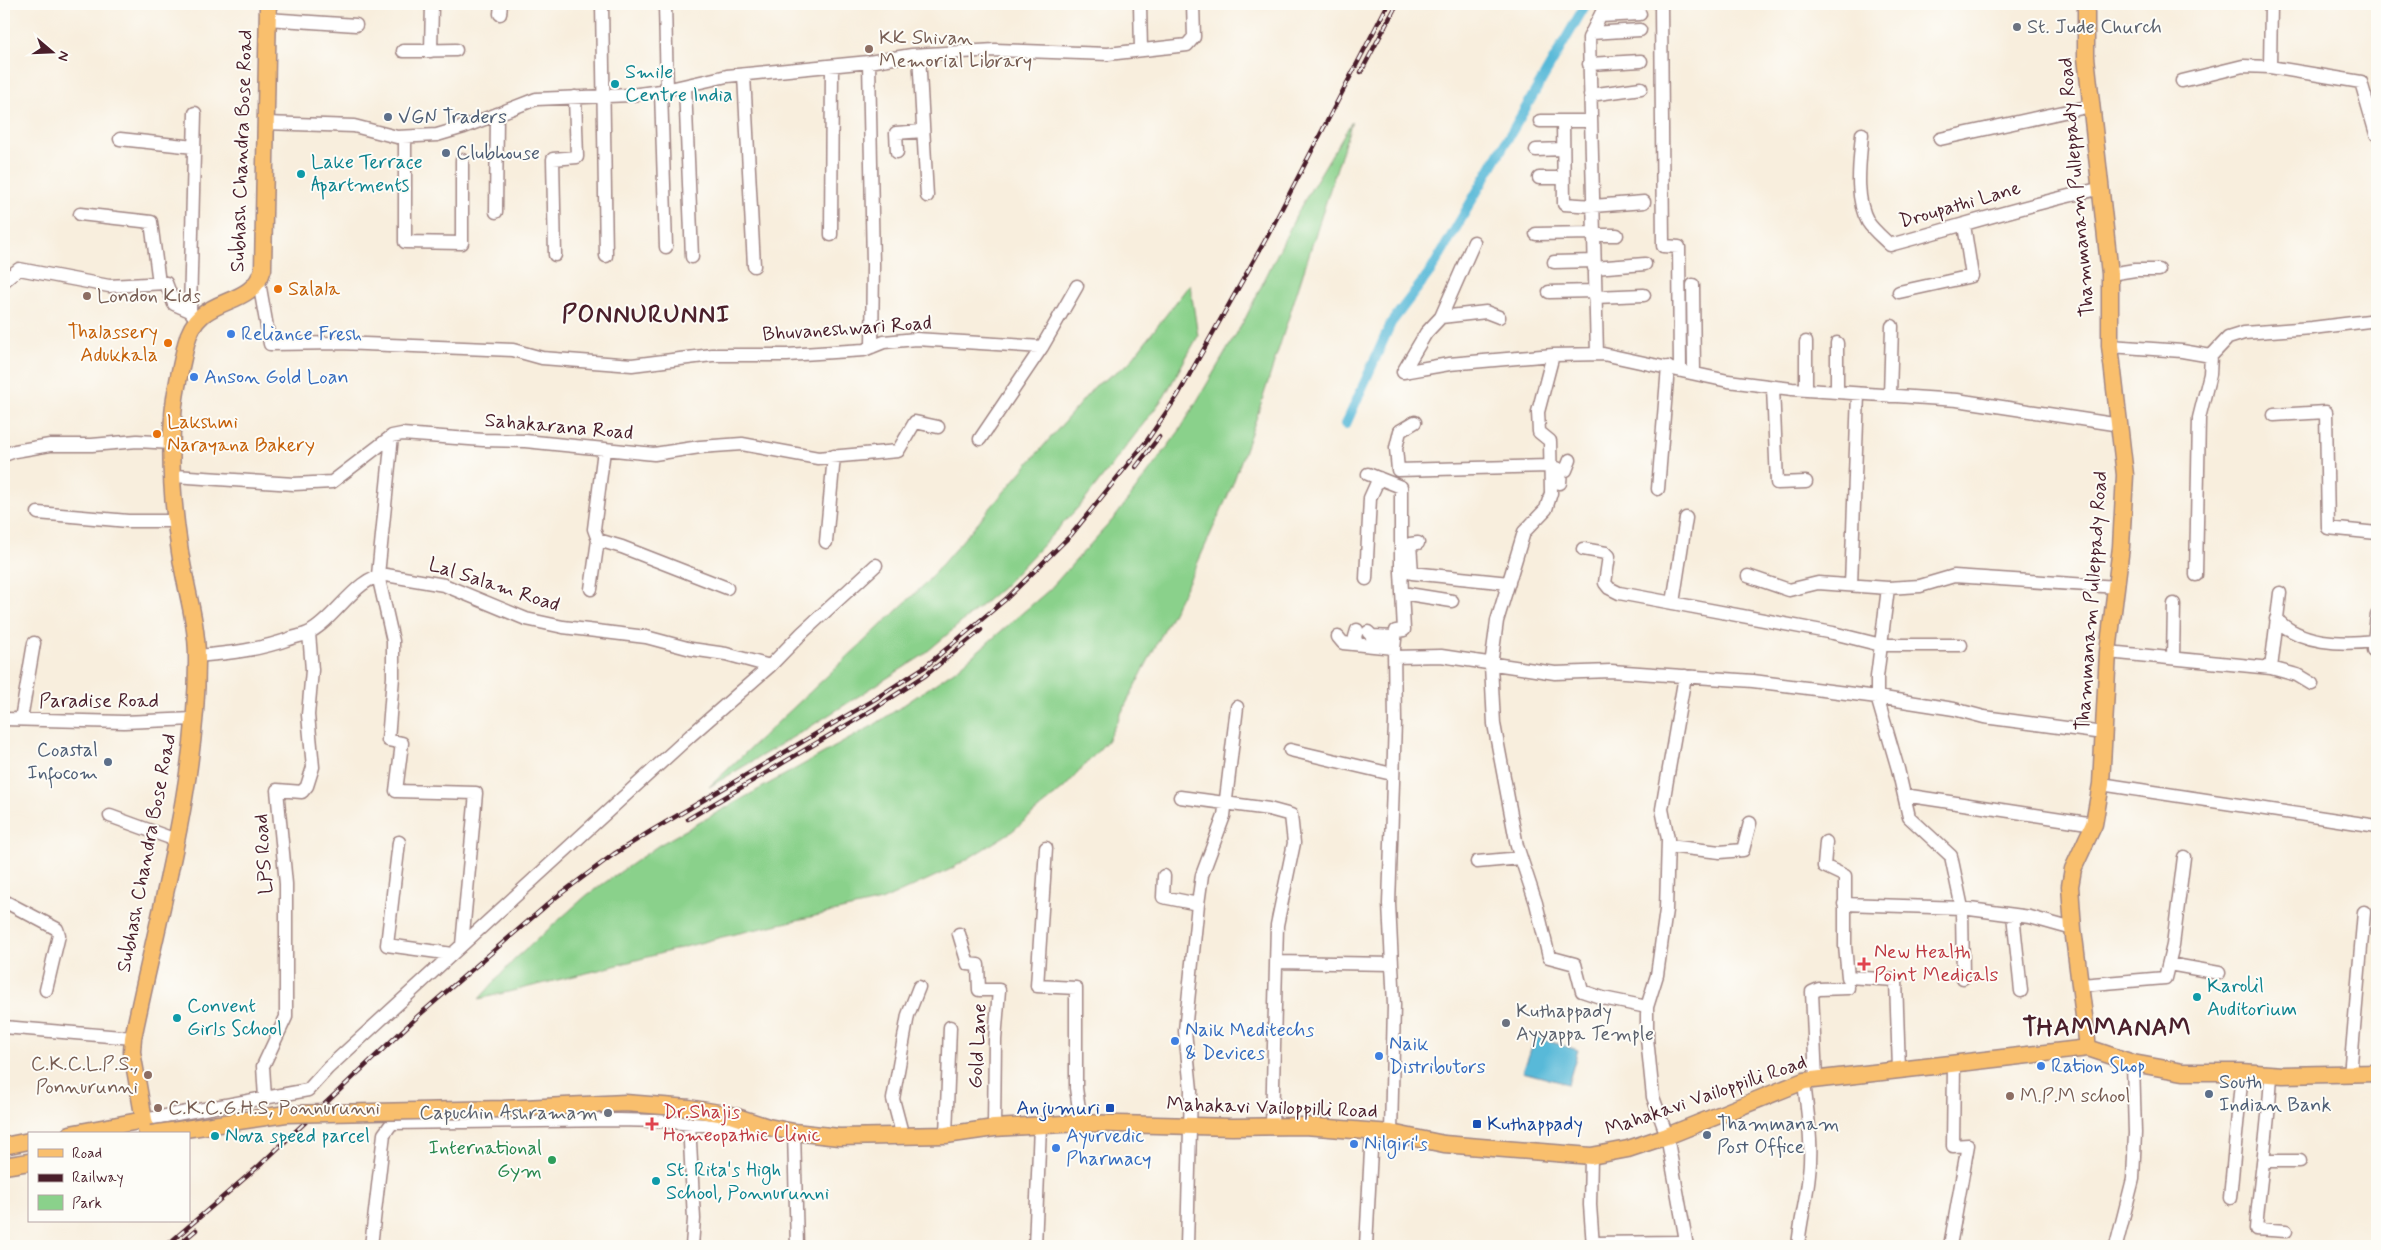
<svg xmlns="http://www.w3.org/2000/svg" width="2381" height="1250" font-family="Mynerve,sans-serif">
<rect width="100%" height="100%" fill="#fdfcf7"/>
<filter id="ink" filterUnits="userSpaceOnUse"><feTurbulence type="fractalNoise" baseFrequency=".02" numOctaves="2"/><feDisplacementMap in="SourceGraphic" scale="10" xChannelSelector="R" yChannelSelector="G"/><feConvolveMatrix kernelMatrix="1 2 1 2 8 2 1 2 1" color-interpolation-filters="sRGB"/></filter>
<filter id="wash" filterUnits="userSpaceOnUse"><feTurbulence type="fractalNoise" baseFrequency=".0096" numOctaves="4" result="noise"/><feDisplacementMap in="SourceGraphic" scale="20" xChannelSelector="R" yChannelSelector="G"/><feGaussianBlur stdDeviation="1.12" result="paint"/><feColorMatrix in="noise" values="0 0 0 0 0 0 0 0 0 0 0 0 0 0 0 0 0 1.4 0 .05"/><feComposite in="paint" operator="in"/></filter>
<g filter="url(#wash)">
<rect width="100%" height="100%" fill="#f8eedd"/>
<path fill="#8ad18b" stroke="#6a785b" d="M1352 121 1256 419 1232 486 1194 571 1107 741 1064 788 1011 832 951 869 881 901 722 937 599 970 479 999 514 960 587 895 659 845 874 725 957 669 1049 590 1116 516 1180 430 1245 319 1301 206Z
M1190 284 1198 336 1164 397 1085 500 1003 587 922 656 805 730 709 787 925 584 1095 386 1128 364Z"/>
<path fill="#59b9d8" stroke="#526c82" d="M1535 1037 1578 1050 1568 1084 1523 1072Z"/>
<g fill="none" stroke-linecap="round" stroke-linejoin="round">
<path stroke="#59b9d8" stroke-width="10" d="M1346 424 1391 323 1432 269 1586 4"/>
</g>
</g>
<g filter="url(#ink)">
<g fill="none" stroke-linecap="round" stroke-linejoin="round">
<g stroke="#a18684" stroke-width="15">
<path id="minor" d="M602 4 606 256
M665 4 667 90
M1140 4 1141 50
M1661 4 1663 246 1679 247 1680 370
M2271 4 2270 67 2361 82 2376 134
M500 14 501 4
M1600 16 1640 14
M267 19 356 25
M1591 33 1640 30
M403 51 456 50
M431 51 432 4
M919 55 927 196
M869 62 873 265 872 347
M1589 64 1641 61
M744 75 754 266
M2182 81 2243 66 2270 67
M685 86 692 257
M661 91 666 247
M1590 95 1641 88
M1540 121H1563
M1591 121H1563L1564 204 1593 206 1644 202
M265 123 354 126 397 137 437 135 464 127 536 99 631 95 661 91 727 76 869 62 912 55 995 50 1108 54 1187 45 1194 37 1193 4
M1862 134C1860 161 1854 197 1868 222 1873 230 1883 238 1890 245 1960 226 2028 204 2099 189
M405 137V242L462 243V160
M120 139 194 147
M1940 139 2091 106
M1536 150 1563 149
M897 152 896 133 923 131
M1539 178H1563
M496 212 497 114
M80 214 151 222 159 283
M1536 234 1593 233
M831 235 832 66
M1594 235H1617
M555 255 553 159 577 157 575 97
M1554 262 1594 261
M1594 268 1645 264
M2110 274 2135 270H2159
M4 281 19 269 109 286 166 283 174 304 190 311 196 319
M259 282 270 344 340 343 513 350 542 358 632 365 712 355H787L864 350 884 342 916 339 1042 347
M1693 285 1694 373
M1549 292 1595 291
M1899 292 1972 276 1964 225
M1595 297 1644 295
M190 311 195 113
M1441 317 1486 312 1499 317
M1806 342V390
M1837 343V392
M2110 346 2182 351 2211 356 2228 338 2244 333 2312 328 2377 320
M1597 354 1589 38 1606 4
M1553 355 1538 412 1539 432 1550 441 1551 493 1546 509 1524 532 1497 621 1491 665 1494 724 1517 846 1536 903 1549 957 1575 964 1582 991 1603 998 1647 1007V1038L1653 1097 1667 1136 1687 1246
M1403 372 1449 364 1553 355 1603 354 1728 381 1792 389 1957 400 2120 425
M1403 372 1426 333 1441 317 1474 242
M1773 387 1777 483 1806 482
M1890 396 1892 326
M2274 415 2326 412 2328 528 2377 533
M1415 422 1400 431 1396 448 1398 470 1550 466 1561 470 1560 483
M392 436 378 575 393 641V677L388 740 402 743 396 791 476 793 462 945
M980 439 1042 347 1077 286
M4 455 15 451 50 445H92L137 441 172 443
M1561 470H1566L1570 460
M1368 474 1401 487V572L1404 630 1396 631 1394 648
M174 476 294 484 332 482 392 436 402 434 483 440 525 441 654 454 700 447 742 444 818 458 898 451 915 422 938 427
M1658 489 1668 367
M38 513 128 521H175
M598 540 622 547 727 588
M826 542 834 456
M1418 543 1410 544 1412 573 1509 583
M1583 549 1606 553 1609 556 1605 583 1609 588 1619 593 1833 633 1881 645H1961
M2196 575 2199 418 2210 374 2211 356
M1748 576 1789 590 1818 583 1888 588
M1366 579 1370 498 1379 478
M1851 585 1858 394
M591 589 598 540 594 529 604 450
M1402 593 1452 601
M1673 603 1686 518
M2276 619C2300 644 2342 645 2374 641
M1357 630 1355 637 1357 644
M1368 632 1372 636 1395 637
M1338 637 1343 643 1394 648 1395 722 1389 904 1394 1005 1391 1133
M2373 650 2377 615
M2108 652 2271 668 2297 675 2312 684
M197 656C232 653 259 650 292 638 298 636 305 635 310 632 336 618 358 575 386 575L444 585 526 619 563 627 646 637 691 649 726 654 770 666
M1394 657 1441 656 1555 673 1611 671 1753 681 1877 697 1954 709 1984 717 2103 733
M2173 658 2174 604
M2271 668 2280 593
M4 719 124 722 194 719
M21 719 34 643
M1290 750 1392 774
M2101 784 2377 826
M1904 795 2094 824
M1180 797 1269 809 1291 815 1294 843 1277 925 1272 1126
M110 816 176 840
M399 842 387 945 452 954
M1826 842 1824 866 1845 876V946L1848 977 1896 980 1899 1070
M1668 846 1720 852 1743 850 1750 823
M1046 848 1037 986 1076 988V1088L1081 1123
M1477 862 1521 858
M1164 876 1163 897 1198 904 1185 1031 1191 1090 1187 1246
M4 901 57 929 59 935 46 990
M1198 904 1202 875 1224 816 1237 707
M1844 904 1962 908 1951 856 1909 817 1898 769 1877 697V677L1888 588 1920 586 1954 576 2117 587
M2013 915 2021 991
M959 934 968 964 978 965 979 990H999L995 1040 994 1128
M1276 962 1392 964
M2169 964 2219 973
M1963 978 1962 908 2030 917 2073 929
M2081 985 2165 978 2173 945 2184 857
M1647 1007 1657 975 1666 910 1668 839 1662 809 1685 676
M4 1027 133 1038
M2271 1074C2269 1126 2260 1177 2256 1229L2286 1231
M2350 1075 2364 912
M1816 1079 1812 992 1819 989 1848 988
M265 1098 263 1066 286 1017V884L277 790 302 792 307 786 313 767 308 715 312 670 309 633
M144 1120 308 1090 328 1068 690 736 770 666 802 633 876 565
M689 1123 694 1219 692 1246
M794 1132 797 1246
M946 1135 950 1027
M903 1137 893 1099 908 1015 919 987
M1591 1156 1590 1205 1593 1246
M2263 1161H2300
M2230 1198 2242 1072
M1593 1243 1679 1242
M371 1246 384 1134 392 1123 618 1120 661 1121 725 1127H761
M1035 1246 1040 1126
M1366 1246 1372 1131
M1798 1246C1800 1222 1807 1198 1809 1174 1813 1143 1807 1112 1804 1081
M1950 1246 1968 1145 1953 1146 1954 1065
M2116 1246 2133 1179 2135 1133 2133 1063"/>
</g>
<g stroke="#a18684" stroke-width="19">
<path id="major" d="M2086 4V57L2110 274V346L2125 475 2121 547 2108 652 2101 784 2094 824 2073 869 2070 886 2073 929 2088 1048
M689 1108 731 1115 768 1127 794 1132 839 1137 946 1135 994 1128 1081 1123 1232 1127 1305 1126 1391 1133 1444 1144 1591 1156 1628 1149 1667 1136 1804 1081 2088 1048 2133 1063 2183 1072H2242L2283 1075 2377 1073
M144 1120 132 1052 133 1038C158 915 198 782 197 657 197 622 185 586 180 552 173 508 169 461 173 417 174 393 181 368 186 344 198 291 251 312 263 269L268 4
M70 1134 144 1120 146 1130
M4 1146 29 1141
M4 1166 29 1162"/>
</g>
<use href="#minor" stroke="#fff" stroke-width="12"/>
<use href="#major" stroke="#f9bf6d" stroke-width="16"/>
<g stroke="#4a1f2b" stroke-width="4.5">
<path id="rail" d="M1361 72 1397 4
M1136 467 1159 437
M688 819 874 709 926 675 981 630
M166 1246 260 1165 418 1016 555 898 614 854 651 831 875 699 926 666 1006 599 1071 535 1146 442 1178 395 1267 237 1388 4
M177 1246 196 1230"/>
</g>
<use href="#rail" stroke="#fdfcf7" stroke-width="2.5" stroke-dasharray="8" stroke-linecap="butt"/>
<g stroke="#a18684" stroke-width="19" stroke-linecap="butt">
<path id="major-bridge" d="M151 1134 286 1114 503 1109 625 1103 689 1108"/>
</g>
<use href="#major-bridge" stroke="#f9bf6d" stroke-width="16"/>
</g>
</g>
<g fill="#6b7280" stroke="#fdfcf7" stroke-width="2">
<circle cx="2017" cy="27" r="5"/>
<circle cx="1506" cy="1023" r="5"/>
<circle cx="608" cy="1113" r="5"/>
</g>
<g fill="#8d6e63" stroke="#fdfcf7" stroke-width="2">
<circle cx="869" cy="49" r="5"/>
<circle cx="87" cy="296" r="5"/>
<circle cx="148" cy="1075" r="5"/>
<circle cx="2010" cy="1096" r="5"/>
<circle cx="158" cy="1108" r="5"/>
</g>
<g fill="#0f9aa8" stroke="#fdfcf7" stroke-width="2">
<circle cx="615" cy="84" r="5"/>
<circle cx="301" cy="174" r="5"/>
<circle cx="2197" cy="997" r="5"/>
<circle cx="177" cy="1018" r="5"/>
<circle cx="215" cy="1136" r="5"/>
<circle cx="656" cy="1181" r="5"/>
</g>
<g fill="#5c6f8a" stroke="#fdfcf7" stroke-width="2">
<circle cx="388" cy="117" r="5"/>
<circle cx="446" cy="153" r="5"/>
<circle cx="108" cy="762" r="5"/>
<circle cx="2209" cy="1094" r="5"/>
<circle cx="1707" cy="1135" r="5"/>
</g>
<g fill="#e8710a" stroke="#fdfcf7" stroke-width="2">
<circle cx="278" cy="289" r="5"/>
<circle cx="168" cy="343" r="5"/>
<circle cx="157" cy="434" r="5"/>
</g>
<g fill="#3f7fe0" stroke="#fdfcf7" stroke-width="2">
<circle cx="231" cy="334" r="5"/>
<circle cx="194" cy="377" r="5"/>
<circle cx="1175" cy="1041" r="5"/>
<circle cx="1379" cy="1056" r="5"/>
<circle cx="2041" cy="1066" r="5"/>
<circle cx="1354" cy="1144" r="5"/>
<circle cx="1056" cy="1148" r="5"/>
</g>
<g fill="#e0444e" stroke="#fdfcf7" stroke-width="2">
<path d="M1861.5 956.5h5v5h5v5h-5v5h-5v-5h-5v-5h5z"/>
<path d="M649.5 1116.5h5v5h5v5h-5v5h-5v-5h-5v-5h5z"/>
</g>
<g fill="#1a4fb4" stroke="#fdfcf7" stroke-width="2">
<rect x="1105" y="1103" width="10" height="10" rx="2.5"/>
<rect x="1472" y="1119" width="10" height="10" rx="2.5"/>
</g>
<circle fill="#2e9e5b" stroke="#fdfcf7" stroke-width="2" cx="552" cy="1160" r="5"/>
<g text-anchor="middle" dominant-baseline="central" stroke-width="4" stroke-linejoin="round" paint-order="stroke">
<g font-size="20" fill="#5b616d" stroke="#fdfcf7" text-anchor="start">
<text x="2027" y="27">St. Jude Church</text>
<text x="1516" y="1011">Kuthappady<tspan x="1516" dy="23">Ayyappa Temple</tspan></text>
<text x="598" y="1113" text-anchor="end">Capuchin Ashramam</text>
</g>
<g font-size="20" fill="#785e54" stroke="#fdfcf7" text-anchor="start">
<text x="879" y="38">KK Shivan<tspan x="879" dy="23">Memorial Library</tspan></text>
<text x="97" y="296">London Kids</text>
<text x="138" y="1064" text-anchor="end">C.K.C.L.P.S.,<tspan x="138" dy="23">Ponnurunni</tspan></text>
<text x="2020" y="1096">M.P.M school</text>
<text x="168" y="1108">C.K.C.G.H.S, Ponnurunni</text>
</g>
<g font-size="20" fill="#0d838f" stroke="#fdfcf7" text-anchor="start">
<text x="625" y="72">Smile<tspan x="625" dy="23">Centre India</tspan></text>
<text x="311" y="162">Lake Terrace<tspan x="311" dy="23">Apartments</tspan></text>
<text x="2207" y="986">Karolil<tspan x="2207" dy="23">Auditorium</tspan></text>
<text x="187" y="1006">Convent<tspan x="187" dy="23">Girls School</tspan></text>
<text x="225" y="1136">Nova speed parcel</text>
<text x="666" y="1170">St. Rita's High<tspan x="666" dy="23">School, Ponnurunni</tspan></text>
</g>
<g font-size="20" fill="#4e5e75" stroke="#fdfcf7" text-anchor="start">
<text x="398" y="117">VGN Traders</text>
<text x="456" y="153">Clubhouse</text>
<text x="98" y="750" text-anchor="end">Coastal<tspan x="98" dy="23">Infocom</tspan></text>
<text x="2219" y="1082">South<tspan x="2219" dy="23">Indian Bank</tspan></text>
<text x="1717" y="1124">Thammanam<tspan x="1717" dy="23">Post Office</tspan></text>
</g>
<g font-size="20" fill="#4a1f2b" stroke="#fdfcf7">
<text transform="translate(242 151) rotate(-88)">Subhash Chandra Bose Road</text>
<text transform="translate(2077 187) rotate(-95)">Thammanam Pulleppady Road</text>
<text transform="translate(1960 205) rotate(-16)">Droupathi Lane</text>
<text transform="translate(847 329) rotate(-4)">Bhuvaneshwari Road</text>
<text transform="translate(559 427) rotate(5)">Sahakarana Road</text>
<text transform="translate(494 585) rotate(18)">Lal Salam Road</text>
<text transform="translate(2092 601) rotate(-86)">Thammanam Pulleppady Road</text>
<text x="99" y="701">Paradise Road</text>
<text transform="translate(147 853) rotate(-79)">Subhash Chandra Bose Road</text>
<text transform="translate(264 854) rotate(-94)">LPS Road</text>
<text transform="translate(978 1046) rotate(-87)">Gold Lane</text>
<text transform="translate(1706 1096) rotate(-19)">Mahakavi Vailoppilli Road</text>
<text transform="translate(1272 1108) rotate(2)">Mahakavi Vailoppilli Road</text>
</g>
<g font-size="20" fill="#c56008" stroke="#fdfcf7" text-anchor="start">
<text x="288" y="289">Salala</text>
<text x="158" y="332" text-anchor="end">Thalassery<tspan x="158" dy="23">Adukkala</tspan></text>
<text x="167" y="422">Lakshmi<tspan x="167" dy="23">Narayana Bakery</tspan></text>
</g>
<g font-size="20" fill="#366cbe" stroke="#fdfcf7" text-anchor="start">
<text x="241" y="334">Reliance Fresh</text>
<text x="204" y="377">Anson Gold Loan</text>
<text x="1185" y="1030">Naik Meditechs<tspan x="1185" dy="23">&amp; Devices</tspan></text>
<text x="1389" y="1044">Naik<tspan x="1389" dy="23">Distributors</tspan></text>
<text x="2051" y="1066">Ration Shop</text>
<text x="1066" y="1136">Ayurvedic<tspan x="1066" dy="23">Pharmacy</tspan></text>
<text x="1364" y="1144">Nilgiri's</text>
</g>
<g font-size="20" fill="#be3a42" stroke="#fdfcf7" text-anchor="start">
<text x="1874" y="952">New Health<tspan x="1874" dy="23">Point Medicals</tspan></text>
<text x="663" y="1112">Dr.Shajis<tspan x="663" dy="23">Homeopathic Clinic</tspan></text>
</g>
<g font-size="20" fill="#164399" stroke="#fdfcf7" text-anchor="end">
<text x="1100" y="1108">Anjumuri</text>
<text x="1487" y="1124" text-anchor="start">Kuthappady</text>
</g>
<g font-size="20" fill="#27864d" stroke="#fdfcf7" text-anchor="end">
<text x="542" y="1148">International<tspan x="542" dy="23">Gym</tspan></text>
</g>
<g font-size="25" font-weight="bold" letter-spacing="1" fill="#4a1f2b" stroke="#fdfcf7">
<text x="646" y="315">PONNURUNNI</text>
<text x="2107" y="1028">THAMMANAM</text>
</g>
</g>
<rect width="2381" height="1250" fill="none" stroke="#fdfcf7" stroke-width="20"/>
<rect x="28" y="1132" width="162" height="90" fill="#fdfcf7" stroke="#b5a4a5"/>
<rect x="38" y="1149" width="25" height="8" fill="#f9bf6d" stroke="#b5a4a5"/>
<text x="72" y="1158" font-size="15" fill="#4a1f2b">Road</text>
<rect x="38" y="1174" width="25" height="8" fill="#4a1f2b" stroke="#b5a4a5"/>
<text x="72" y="1182" font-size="15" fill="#4a1f2b">Railway</text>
<rect x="38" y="1195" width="25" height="15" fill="#8ad18b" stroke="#b5a4a5"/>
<text x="72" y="1208" font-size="15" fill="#4a1f2b">Park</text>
<g transform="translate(52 52) rotate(109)" stroke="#fdfcf7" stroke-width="4" paint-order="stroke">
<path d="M0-4L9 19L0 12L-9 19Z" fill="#4a1f2b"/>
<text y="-8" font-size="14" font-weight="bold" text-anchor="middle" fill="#4a1f2b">N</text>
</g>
</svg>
